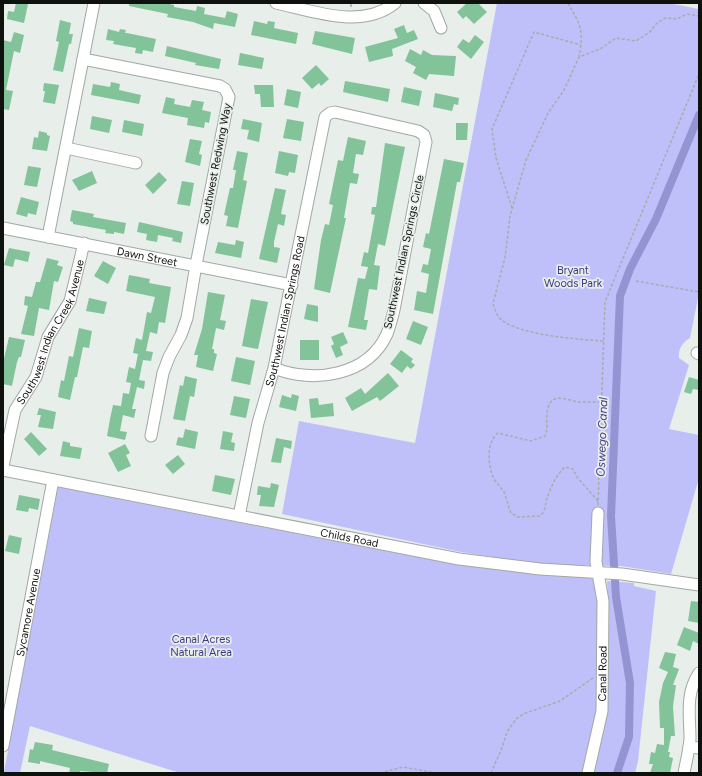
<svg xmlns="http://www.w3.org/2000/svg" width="702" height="776" font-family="Figtree,sans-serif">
<rect width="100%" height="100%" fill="#e8eeea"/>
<path fill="#bfc0fa" d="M497 3H668L699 9V293L690 338C682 343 678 349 679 358L689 365 669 429 699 435V478L671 574 621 566 560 565 524 562 461 552 282 514 299 421 415 443Z
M58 487 396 553 593 578 600 614 597 712 585 773H180L30 726 20 773 4 772Z
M607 581 634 583V586L656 591 638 761 635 773H592L604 713 609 613Z"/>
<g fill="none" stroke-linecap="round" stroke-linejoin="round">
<path stroke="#9494d2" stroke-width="8" d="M617 773 629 737 630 683 616 597 611 516 620 296 630 269 656 219 699 115"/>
</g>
<path fill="#82c399" d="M16 3 28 4 24 23 7 19 8 11 14 12Z
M129 3H165L174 5V7L196 11 197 6 205 8 204 14 225 18 227 11 238 14 235 27 214 23 213 29 193 22 167 17 168 14 129 6Z
M467 3H478L487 12 474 24 466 16 463 19 457 12Z
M60 20 71 23 69 34H73L71 44H69L63 72 53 70 59 42 56 41Z
M254 21 267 24 268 21 275 22 274 28 298 33 296 44 251 35Z
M404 25 407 33 414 30 418 39 392 49 393 56 369 62 365 47 398 38 394 29Z
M108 29 119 32 120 29 126 30 125 33H127L156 39 153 52 143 50 142 54 135 53 136 48 113 44 114 41 106 40Z
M315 31 355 38 352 54 312 44Z
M14 32 24 35 20 53 14 51 6 90 13 91 9 110 3 109V40L11 42Z
M475 35 484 42 471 59 457 47 463 39 469 43Z
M167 46 221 59 219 69 195 65 196 63 165 56Z
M410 49 421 55 423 50 432 55 456 56 454 76 429 74 426 80 413 73 416 67 405 61Z
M240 53 264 58 262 69 238 65Z
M316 65 329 79 321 86 319 83 312 89 302 78Z
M345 81 390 89 388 102 343 92Z
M111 82 120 84 119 90 141 95 139 104 91 95 93 84 110 87Z
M44 83 59 85 55 104 43 102 45 91H43Z
M254 85H273L274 107H261L260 94H255Z
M404 87 422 91 419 106 401 102Z
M287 89 301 92 298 108 284 105Z
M435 93 459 98 458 105 454 104 452 111 433 107Z
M166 97 175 99 174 104 190 107 192 100 204 102 202 110 211 112 209 123 205 122 204 128 187 125 188 118 162 113Z
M92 116 112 120 109 133 90 129Z
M243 119 262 123 259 142 247 139 249 130 241 129Z
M287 119 304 122 301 141 283 138Z
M124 120 144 124 142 136 122 132Z
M456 123H468L467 140H456Z
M39 131 47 133V135L50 136 47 151 32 149 34 137 38 138Z
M348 137 366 141 363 155 356 154 353 173 359 174 357 184 350 183 344 218H346L330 293 314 289 321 240 325 224 329 225 333 205 329 204 338 160 343 161Z
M190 139 202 141 199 154 202 155 200 166 185 162Z
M385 143 405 147 385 246 378 244 374 265 380 266 377 290 369 289 364 320H368L366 330 348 327 358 278 365 279 368 267 361 266 364 252 368 253 375 215 371 214 372 207H376Z
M237 151 248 153 243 180 247 181 238 228 226 226 228 216 224 215 230 188H233L236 170H233Z
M279 151 298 155 295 173 289 172 288 176 275 173Z
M444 159 464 163 460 182H457L433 314 414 310 417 291 426 293 429 274 421 272 423 264 428 265 431 249 423 247 426 233 429 234Z
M28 166 41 168 37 187 24 185Z
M92 171 97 183 79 191 72 180Z
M159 172 167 180 153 194 145 185Z
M182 181 194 183 190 206 177 204Z
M275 188 286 190 281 214 286 215 284 226 278 224 274 242V247L280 248 277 263 259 259Z
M21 197 39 202 36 215 28 213 27 217 16 214Z
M72 210 94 214 93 217 126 223 124 234 114 232V234L105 233 106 230 73 224V222L70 221Z
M139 222 183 232 181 243 172 241 173 238 158 235 157 242 146 240 147 234 137 232Z
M236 240 244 242 241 258 215 253 218 242 235 245Z
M9 248 30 252 28 262 15 259 13 267 4 265Z
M47 258 59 261 57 265 63 267 58 282 54 281 49 310 39 308 34 336 21 334 28 306 24 305 25 296 32 297 36 282H40Z
M103 261 116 268 108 284 94 276Z
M129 275 150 279 149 283 171 287 165 323 159 322 157 334 150 332 146 351 153 352 151 361 143 360 139 380 145 381 144 389 137 387 132 409H136L134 418 123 415 120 431 127 432 125 440 107 436 110 419 113 405 121 406 123 393 129 394 131 383 126 382 129 367 135 369 138 354 133 353 136 338 142 340 147 312 151 313 155 297 126 291Z
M208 292 225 295 220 320 226 321 224 330 216 328 212 349H214V353L217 354 213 371 196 367 198 355H194L202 329Z
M89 298 107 302 104 314 86 311Z
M251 299 268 302 258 349 242 346Z
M307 304 318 306V322L304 319Z
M413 321 428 327 421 345 406 339Z
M79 328 92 331 89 348 83 347 77 377H75L70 400 58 397 61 380 64 381 69 356 73 357Z
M343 332 348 343 340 347 343 355 336 358 331 346 334 344 331 337Z
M9 337 25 340 21 357H19L17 362 12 386 3 384V363Z
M300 340H319V360H300Z
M401 350 413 359 411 362 415 365 411 369 407 366 402 373 390 364Z
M236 357 255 361 250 385 231 381Z
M388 373 399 386 380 401 377 397 352 411 345 398 361 388 365 394Z
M185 376 197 379 194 397 190 396 185 421 173 419 180 385 183 386Z
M689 377 699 380V390L693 389 691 394 684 392Z
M292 394 299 396 296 411 279 407 282 395 291 398Z
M234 396 250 399 246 418 230 415Z
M318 398 319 405 333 403 334 416 311 418 309 399Z
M39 408 56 412 53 429 38 427 41 415H37Z
M185 429 198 432 195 449 176 445 178 437 183 438Z
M223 431 233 433 231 442 235 443 234 451 220 449Z
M31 432 47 449 39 456 24 439Z
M276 438 292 441 291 449 284 447 281 463 271 462Z
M63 441 70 443V446L82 448 80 459 60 456Z
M125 444 130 453 126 455 131 466 118 472 108 453Z
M178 455 185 464 173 474 165 465Z
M215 475 235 479 231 495 212 491Z
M271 483 279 485 274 507 259 506 261 495H257L258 486 270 488Z
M19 495 40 499 38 510 29 508 28 512 16 510Z
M9 535 22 538 19 554 5 551Z
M691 601 699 602V623L688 621Z
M684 627 699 633V644L693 641 690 651 677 645Z
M665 652 676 654 673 667 679 669 673 685H676L673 706 675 736H671L668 752H670L669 757 673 758 670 773H650L653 764H649L651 752 655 753 657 744 664 745V728H660L659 702 663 683 668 672 659 668Z
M35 742 53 745 52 750 109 764 107 773 80 771V773H69L70 768 40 761V764L28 762 30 749 33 750Z"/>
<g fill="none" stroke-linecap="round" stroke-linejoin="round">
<g stroke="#a2a8a4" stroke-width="13">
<g id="minor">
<path d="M276 3C313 11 362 30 395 3"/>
<path d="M424 3 434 11 441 28"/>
<path d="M83 59 220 86 225 89 229 97 196 265 187 318 181 335 169 357 163 373 151 436"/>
<path d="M66 148 136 163"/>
<path id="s1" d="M3 228 292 285"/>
<path d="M48 237 94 3"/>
<path d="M697 353 699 354"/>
<path id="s2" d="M3 466 15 410 36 377 48 337 70 301 84 243"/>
<path id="s3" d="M3 470 459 559 540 569 622 574 699 585"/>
<path id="s4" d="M239 516 258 423 274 368 325 117 330 113 335 112 418 131 424 135 426 142 394 310C392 318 390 326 387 334 368 376 313 384 274 368"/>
<path id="s5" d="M3 746 53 480"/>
<path d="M689 747 699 748"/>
<path id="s6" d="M588 773 602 711 603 601 596 562 598 513"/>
<path d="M684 773C686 762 689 751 690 739 690 716 685 694 699 673"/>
</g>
</g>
<path stroke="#a7aca8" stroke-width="1.5" stroke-dasharray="3 2" stroke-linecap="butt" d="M568 3C581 26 584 30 579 57
M351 7V3
M512 208 496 158 492 129 534 32 581 45
M636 281 699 292
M603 341C576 339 530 336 506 323 498 319 495 311 493 303L505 258 510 216 526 160 548 113 564 90 579 57 600 49 616 38 636 41 650 32 656 24 665 18 677 19 687 14 699 16
M598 501 577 477 573 469 565 467C556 475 551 487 547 498 545 505 546 510 540 516L518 517 511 513C508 506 507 499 504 492 501 487 496 483 493 477 488 465 486 442 498 433L531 441 545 436C549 427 545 418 548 408 552 391 568 401 579 402 587 402 594 402 601 402
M598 505 605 302 699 74
M380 773 403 767 435 773
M491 773 502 748 507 732 516 719 523 714 560 701 593 678"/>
<use href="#minor" stroke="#fff" stroke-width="11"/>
</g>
<g text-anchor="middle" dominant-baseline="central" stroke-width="3.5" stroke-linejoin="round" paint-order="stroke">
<g font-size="11" fill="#0f110f" stroke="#e8eeea">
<text transform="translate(216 164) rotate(-79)">Southwest Redwing Way</text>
<text transform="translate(404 252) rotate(-78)">Southwest Indian Springs Circle</text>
<text stroke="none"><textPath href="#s1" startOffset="147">Dawn Street</textPath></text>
<text stroke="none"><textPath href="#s4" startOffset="210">Southwest Indian Springs Road</textPath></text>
<text stroke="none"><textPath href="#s2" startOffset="144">Southwest Indian Creek Avenue</textPath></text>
<text stroke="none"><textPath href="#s3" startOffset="353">Childs Road</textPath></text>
<text stroke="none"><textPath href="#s5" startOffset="136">Sycamore Avenue</textPath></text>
<text stroke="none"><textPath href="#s6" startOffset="101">Canal Road</textPath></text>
</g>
<g font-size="11" fill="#3f3881" stroke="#e8eeea">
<text x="573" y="270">Bryant<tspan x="573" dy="13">Woods Park</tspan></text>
<text x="201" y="639">Canal Acres<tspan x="201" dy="13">Natural Area</tspan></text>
</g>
<g font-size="12" font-style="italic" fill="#443e88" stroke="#e8eeea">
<text transform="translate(602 437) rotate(-88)">Oswego Canal</text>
</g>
</g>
<rect width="702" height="776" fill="none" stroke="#0f110f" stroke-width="8"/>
</svg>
